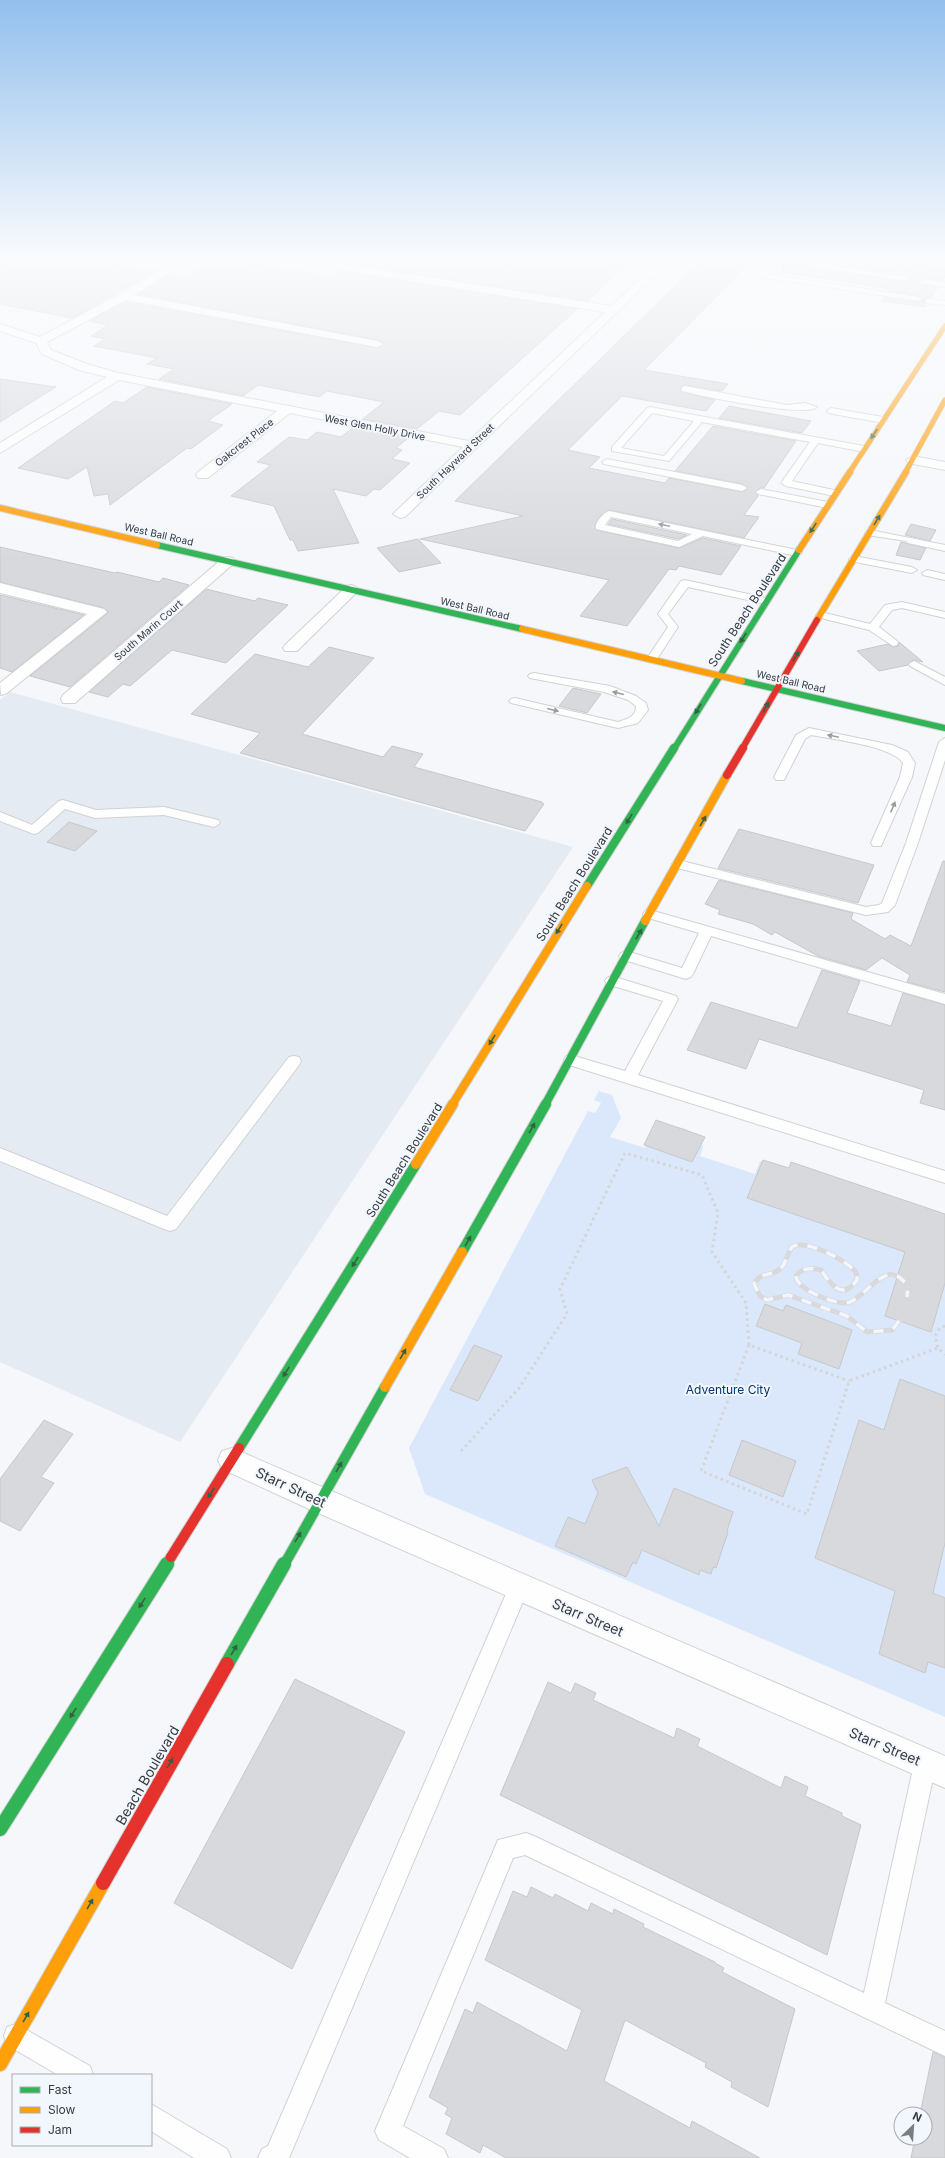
<svg xmlns="http://www.w3.org/2000/svg" width="945" height="2158" font-family="Inter,sans-serif">
<rect width="100%" height="100%" fill="#f5f7fa"/>
<path fill="#e5ebf2" d="M10 692 573 847 180 1442 0 1362V700Z"/>
<path fill="#dbe8fb" d="M599 1091 612 1095 621 1118 610 1137 645 1148 653 1132 667 1126 684 1128 697 1136 703 1147 700 1156 755 1174 760 1161 945 1214V1717L425 1494 409 1448 588 1111 595 1113 601 1103 594 1100Z"/>
<path fill="#d8d9dc" stroke="#c6c8ca" d="M7 259H89L156 271 72 318 0 304V260Z
M339 259H617L611 264 625 267 587 301 338 262Z
M703 259H753L644 370 728 384 722 391 685 385 681 386 682 392 715 400 706 411 622 396 568 450 600 457 589 468 665 483 669 478 742 492 748 489 742 484 675 471 713 426 796 441 764 488H760L755 492 758 496 744 515 759 517 744 538 609 510 601 515 595 524 596 530 679 548 703 538 741 546 721 575 679 566 676 570 669 569 627 626 580 616 609 580 420 539 523 516 455 501Z
M801 259H867L914 266 916 264 926 265 930 259H945V277L942 281 920 278 921 284 938 287 931 298H925L924 303 927 305 925 307 882 301 885 297 918 302 923 300 918 296 889 291 891 289 782 272 783 263 905 282 910 279 908 276Z
M214 260 230 263 235 260 337 277 338 271 577 309 460 415 439 411 417 429 363 419 384 402 327 391 319 397 258 385 243 396 159 379 174 369 147 364 157 358 94 346 105 339 91 336 108 325 89 321 126 302 377 348 384 345 377 340 138 294 171 273 187 276Z
M0 379 56 387 0 422Z
M147 387 232 404 208 421 223 425 191 449 187 448 110 505 108 494 94 496 87 467 68 479 18 468 115 401 123 403Z
M729 406 811 421 802 433 719 418Z
M354 427 408 438 396 448 402 450 392 459 410 463 380 490 374 489 366 496 333 489 359 543 298 551 293 540H290L274 506 231 496 271 465 257 462 289 437 307 440 317 432 341 437Z
M612 519 687 535 678 539 608 524Z
M911 524 936 530 930 541 905 535Z
M418 539 441 563 399 572 377 548Z
M901 542 926 548 920 560 896 555Z
M0 547 115 573 117 572 159 582 163 578 189 585 70 687 30 676 108 613V611L104 608 0 582Z
M206 589 255 601 258 598 288 605 226 663 172 650 130 686 123 684 108 697 89 692Z
M0 595 84 615 12 672 0 668Z
M899 642 923 662 913 660 908 665 879 671 857 651 888 644 893 647 898 646Z
M329 647 374 658 302 734 383 757 392 746 423 754 414 767 542 802V803L544 804 525 831 240 753 260 733 191 714 255 654 308 667Z
M573 688 601 694 587 713 559 706Z
M69 822 97 831 75 851 47 842Z
M739 829 874 865 858 903 718 868Z
M943 861H945V992L907 982 910 975 882 958 866 970 818 956 775 932 772 935 753 924 718 914 720 910 705 904 719 880 853 913 851 919 885 939 890 935 911 946Z
M822 970 860 981 847 1013 891 1026 903 993 945 1005V1110L920 1103 924 1090 759 1039 746 1069 687 1050 711 1002 797 1028Z
M656 1120 705 1137 692 1162 644 1145Z
M763 1160 789 1168 791 1162 945 1214V1283L931 1332 885 1316 905 1252 747 1198Z
M765 1304 783 1311 786 1305 852 1330 839 1369 798 1354 802 1343 756 1326Z
M474 1345 502 1356 478 1401 450 1390Z
M900 1379 945 1396V1543L933 1593 945 1598V1668L928 1662 925 1673 879 1654 895 1591 815 1558 859 1420 884 1430Z
M44 1420 73 1434 41 1477 54 1483 20 1531 0 1521V1479Z
M742 1440 796 1461 783 1497 729 1475Z
M627 1467 659 1526 674 1488 733 1512 727 1531 728 1532 716 1568 713 1567 711 1574 700 1570 699 1575 642 1550 636 1564 633 1562 626 1577 555 1546 568 1517 585 1524 598 1493 592 1480Z
M295 1679 405 1732 292 1969 174 1903Z
M548 1682 571 1693 575 1683 596 1693 593 1700 674 1738 677 1728 700 1739 697 1746 781 1788 785 1776 808 1787 805 1796 842 1813V1816L861 1825 827 1955 500 1795Z
M531 1887 553 1898 555 1894 588 1911 591 1903 613 1914 614 1909 644 1924 643 1927 715 1962V1963L724 1968 722 1972 795 2009 768 2107 731 2087 732 2082 705 2067 706 2063 625 2020 604 2081 690 2128 692 2121 760 2158H506L483 2145 480 2153 446 2134 452 2118 445 2114 448 2108 429 2097 465 2009 473 2013 477 2002 567 2051 582 2010 485 1960 513 1891 527 1897Z
M933 2052 945 2057V2158H911L915 2138H925V2114H920Z"/>
<g fill="none" stroke-linecap="round" stroke-linejoin="round">
<g stroke="#d0d2d4" stroke-width="2">
<path id="lane" d="M774 259H791L908 277 909 279 905 281 780 261 768 274 918 297 922 299 918 301 760 277V273Z
M921 279 945 283V287L921 283Z
M926 299 945 301V305L926 303Z
M685 386 787 405 805 403 817 407C806 418 701 396 682 391V387Z
M650 407 864 446 868 449 864 452 818 443 792 481 838 491 840 493 835 496 786 486 781 483 810 442 702 422 669 461 612 451V447L647 408ZM652 413 694 421 664 456 621 448Z
M831 408 883 417 887 420 883 423 828 413 827 411Z
M607 459 742 485 747 488 742 491 604 464 602 462Z
M761 489 828 502 833 505 828 508 758 494 756 492Z
M609 511 797 550 802 553 797 556 703 536 679 547 596 529C594 524 603 513 609 511ZM611 517 692 534 678 541 605 525Z
M870 530 945 545V551L908 543 906 541 867 535 865 533Z
M854 556 912 567 917 570 912 573 850 561 849 559Z
M927 570 945 574V580L923 575 922 573Z
M685 580 766 598 771 601 766 604 688 587 668 614 678 627 655 662H647L646 660 668 627 658 614 681 581Z
M902 602 945 612V618L902 608 892 610 879 627 897 641 898 643 897 645 893 646 869 630 817 617 816 615 821 612 870 624 885 605Z
M914 661 945 677V685L910 666 909 664Z
M534 673 610 686 636 696 646 703 648 710 638 723 618 728 511 703 509 701 511 699 515 698 618 722C627 719 636 717 636 706L628 700 604 692 530 678 528 676 530 674Z
M809 728 892 745 908 752 915 763 912 777 881 846H873L871 843 900 777 903 763C892 746 832 739 811 735L805 739 784 780H776L774 777 796 735Z
M945 738V760L918 843 895 905 888 912 866 915 673 867 672 864 678 860 866 907 879 905 882 903 906 843 939 742Z
M63 800 96 810 164 807 218 820 220 823 214 827 164 815 95 818 65 809 38 833 34 834 0 821V812L32 825 59 801Z
M650 910 945 994V1004L711 936 693 974 691 977 686 979 621 959 619 956 621 953 626 951 682 968 699 933 645 917 643 914 645 911Z
M612 976 676 996 678 999 638 1075 945 1171V1183L566 1064 564 1060 566 1056 571 1055 625 1071 663 1001 607 984 605 981 607 978Z
M294 1056 299 1057 301 1061 299 1065 176 1229 170 1231 164 1229 0 1161V1148L167 1216 289 1057Z
M519 1577 526 1580 529 1587 289 2158H258L262 2149 268 2146 512 1580Z
M925 1753 933 1756 936 1764 885 2003 945 2031V2056L525 1855 513 1858 403 2126 444 2149 448 2158H410L379 2140 375 2131 498 1840 526 1833 534 1836 864 1993 914 1764 917 1756Z
M16 2024 90 2066 93 2075H58L7 2045 4 2036 7 2027Z
M151 2104 227 2149 231 2158H194L151 2131Z"/>
</g>
<g stroke="#d0d2d4" stroke-width="2">
<path id="street" d="M179 259H191L134 295 377 341 383 344 377 347 126 300 47 342 51 350 87 364 118 373 469 441 605 312 294 262 289 259H313L611 306 661 259H672L405 517 400 518 393 514 463 447 290 413 208 478H198L196 475 198 472 277 411 119 380 0 453V443L107 377 79 370 42 354 36 343 0 331V324L40 337 120 294Z
M913 456 945 462V470L908 463 906 460Z
M228 557 233 558 235 561 233 564 75 703H63L61 699 63 695 223 558Z
M0 583 104 609 107 612 7 693 1 695 0 683 87 614 0 593Z
M351 585 356 587 359 590 356 593 297 651H285L283 648 285 645 346 587Z
M232 1448 945 1756V1788L309 1509 222 1469 218 1460 222 1451Z"/>
</g>
<g stroke="#d0d2d4" stroke-width="8">
<path id="fast-far3" d="M157 545 522 629
M742 681 945 728
M674 749 799 550"/>
</g>
<g stroke="#d0d2d4" stroke-width="10">
<path id="fast-far2" d="M587 886 674 748
M545 1105 645 921"/>
</g>
<g stroke="#d0d2d4" stroke-width="12">
<path id="fast-far1" d="M462 1252 546 1104
M239 1448 416 1164
M166 1565 171 1557
M284 1565 385 1387"/>
</g>
<g stroke="#d0d2d4" stroke-width="16">
<path id="fast" d="M227 1664 284 1564
M0 1829 167 1564"/>
</g>
<g stroke="#d0d2d4" stroke-width="6">
<path id="slow-far4" d="M849 473 945 326
M905 473 945 400"/>
</g>
<g stroke="#d0d2d4" stroke-width="8">
<path id="slow-far3" d="M0 508 157 545
M799 550 850 472
M817 620 906 472
M522 629 742 681"/>
</g>
<g stroke="#d0d2d4" stroke-width="10">
<path id="slow-far2" d="M645 921 727 775
M452 1105 587 886"/>
</g>
<g stroke="#d0d2d4" stroke-width="12">
<path id="slow-far1" d="M416 1164 453 1104
M385 1387 462 1252"/>
</g>
<g stroke="#d0d2d4" stroke-width="16">
<path id="slow" d="M0 2064 103 1883"/>
</g>
<g stroke="#d0d2d4" stroke-width="8">
<path id="jam-far3" d="M742 749 817 620"/>
</g>
<g stroke="#d0d2d4" stroke-width="10">
<path id="jam-far2" d="M727 775 743 748"/>
</g>
<g stroke="#d0d2d4" stroke-width="12">
<path id="jam-far1" d="M171 1557 239 1448"/>
</g>
<g stroke="#d0d2d4" stroke-width="16">
<path id="jam" d="M103 1883 227 1664"/>
</g>
<path stroke="#d4d5d7" stroke-width="3" stroke-dasharray="2.5 3.5" stroke-linecap="butt" d="M945 1326 940 1328 935 1336 938 1348 945 1355
M749 1345 701 1471 807 1514 849 1381 938 1348
M461 1451 519 1388 567 1314 560 1289 625 1153 702 1175 718 1213 712 1252 746 1303 749 1345 849 1381"/>
<use href="#lane" fill="#fefefe" fill-rule="evenodd"/>
<use href="#street" fill="#fefefe" fill-rule="evenodd"/>
<use href="#fast-far3" stroke="#30b455" stroke-width="6"/>
<use href="#fast-far2" stroke="#30b455" stroke-width="8"/>
<use href="#fast-far1" stroke="#30b455" stroke-width="10"/>
<use href="#fast" stroke="#30b455" stroke-width="14"/>
<use href="#slow-far4" stroke="#ff9f0a" stroke-width="5"/>
<use href="#slow-far3" stroke="#ff9f0a" stroke-width="6"/>
<use href="#slow-far2" stroke="#ff9f0a" stroke-width="8"/>
<use href="#slow-far1" stroke="#ff9f0a" stroke-width="10"/>
<use href="#slow" stroke="#ff9f0a" stroke-width="14"/>
<use href="#jam-far3" stroke="#e5322d" stroke-width="6"/>
<use href="#jam-far2" stroke="#e5322d" stroke-width="8"/>
<use href="#jam-far1" stroke="#e5322d" stroke-width="10"/>
<use href="#jam" stroke="#e5322d" stroke-width="14"/>
<g stroke="#d9d9db" stroke-width="5">
<path id="rail" d="M899 1321 892 1330 867 1332 847 1316 788 1295 767 1300 760 1296 754 1284C760 1272 769 1276 779 1270 786 1265 787 1254 792 1247 804 1238 846 1260 855 1271 857 1274 857 1277 857 1280 842 1302 830 1283 821 1270 812 1268 802 1267 796 1276 796 1290 840 1307 850 1302 866 1294 874 1278 891 1274L899 1277 908 1285 907 1297"/>
</g>
<use href="#rail" stroke="#f2f6fd" stroke-width="3.5" stroke-dasharray="10" stroke-linecap="butt"/>
</g>
<defs><path id="oneway-solid" d="M-6-.8H1V-3.2L6.5 0L1 3.2V.8H-6Z"/></defs>
<g fill="#365f44">
<use href="#oneway-solid" transform="translate(874 434) rotate(124)"/>
<use href="#oneway-solid" transform="translate(877 520) rotate(-59)"/>
<use href="#oneway-solid" transform="translate(813 528) rotate(123)"/>
<use href="#oneway-solid" transform="translate(743 638) rotate(122)"/>
<use href="#oneway-solid" transform="translate(796 656) rotate(-59)"/>
<use href="#oneway-solid" transform="translate(766 707) rotate(-61)"/>
<use href="#oneway-solid" transform="translate(698 709) rotate(122)"/>
<use href="#oneway-solid" transform="translate(629 819) rotate(122)"/>
<use href="#oneway-solid" transform="translate(703 821) rotate(-60)"/>
<use href="#oneway-solid" transform="translate(559 929) rotate(121)"/>
<use href="#oneway-solid" transform="translate(639 934) rotate(-60)"/>
<use href="#oneway-solid" transform="translate(492 1040) rotate(121)"/>
<use href="#oneway-solid" transform="translate(532 1128) rotate(-60)"/>
<use href="#oneway-solid" transform="translate(468 1241) rotate(-60)"/>
<use href="#oneway-solid" transform="translate(355 1262) rotate(122)"/>
<use href="#oneway-solid" transform="translate(403 1354) rotate(-60)"/>
<use href="#oneway-solid" transform="translate(286 1372) rotate(122)"/>
<use href="#oneway-solid" transform="translate(339 1467) rotate(-60)"/>
<use href="#oneway-solid" transform="translate(211 1493) rotate(122)"/>
<use href="#oneway-solid" transform="translate(298 1537) rotate(-60)"/>
<use href="#oneway-solid" transform="translate(142 1603) rotate(122)"/>
<use href="#oneway-solid" transform="translate(234 1650) rotate(-60)"/>
<use href="#oneway-solid" transform="translate(73 1713) rotate(122)"/>
<use href="#oneway-solid" transform="translate(170 1763) rotate(-60)"/>
<use href="#oneway-solid" transform="translate(90 1904) rotate(-60)"/>
<use href="#oneway-solid" transform="translate(26 2017) rotate(-60)"/>
</g>
<g fill="#9b9c9e">
<use href="#oneway-solid" transform="translate(664 525) rotate(-168)"/>
<use href="#oneway-solid" transform="translate(618 693) rotate(-166)"/>
<use href="#oneway-solid" transform="translate(553 710) rotate(14)"/>
<use href="#oneway-solid" transform="translate(833 736) rotate(-168)"/>
<use href="#oneway-solid" transform="translate(893 807) rotate(-67)"/>
</g>
<linearGradient id="sky" x2="0" y2="1"><stop stop-color="#93bfec"/><stop offset="0.46" stop-color="#fafbfd"/><stop offset="1" stop-color="#fafbfd" stop-opacity="0"/></linearGradient>
<rect width="945" height="561" fill="url(#sky)"/>
<g text-anchor="middle" dominant-baseline="central" stroke-width="4" stroke-linejoin="round" paint-order="stroke">
<g font-size="10" fill="#383a3d" stroke="#f2f6fd">
<text transform="translate(375 427) rotate(11)">West Glen Holly Drive</text>
<text transform="translate(244 442) rotate(-38)">Oakcrest Place</text>
<text transform="translate(455 461) rotate(-44)">South Hayward Street</text>
<text transform="translate(159 534) rotate(13)">West Ball Road</text>
<text transform="translate(475 608) rotate(13)">West Ball Road</text>
<text transform="translate(148 630) rotate(-41)">South Marin Court</text>
<text transform="translate(791 681) rotate(13)">West Ball Road</text>
</g>
<g font-size="12" fill="#383a3d" stroke="#f2f6fd">
<text transform="translate(747 610) rotate(-57)">South Beach Boulevard</text>
<text transform="translate(574 884) rotate(-58)">South Beach Boulevard</text>
<text transform="translate(404 1160) rotate(-58)">South Beach Boulevard</text>
</g>
<g font-size="12" fill="#03366f" stroke="#f2f6fd">
<text x="728" y="1389">Adventure City</text>
</g>
<g font-size="14" fill="#383a3d" stroke="#f2f6fd">
<text transform="translate(291 1487) rotate(25)">Starr Street</text>
<text transform="translate(588 1617) rotate(23)">Starr Street</text>
<text transform="translate(885 1746) rotate(23)">Starr Street</text>
<text transform="translate(147 1775) rotate(-60)">Beach Boulevard</text>
</g>
</g>
<rect x="12" y="2074" width="140" height="72" fill="#f2f6fd" stroke="#a8abb0"/>
<rect x="20" y="2087" width="20" height="6" fill="#30b455" stroke="#a8abb0"/>
<text x="48" y="2094" font-size="12" fill="#383a3d">Fast</text>
<rect x="20" y="2107" width="20" height="6" fill="#ff9f0a" stroke="#a8abb0"/>
<text x="48" y="2114" font-size="12" fill="#383a3d">Slow</text>
<rect x="20" y="2127" width="20" height="6" fill="#e5322d" stroke="#a8abb0"/>
<text x="48" y="2134" font-size="12" fill="#383a3d">Jam</text>
<g transform="translate(913 2126) rotate(25)"><circle r="19" fill="#f2f6fd" stroke="#a8abb0"/>
<path d="M0-3L7 15L0 10L-7 15Z" fill="#7a7c7f"/>
<text y="-6" font-size="11" font-weight="bold" text-anchor="middle" fill="#383a3d">N</text>
</g>
</svg>
